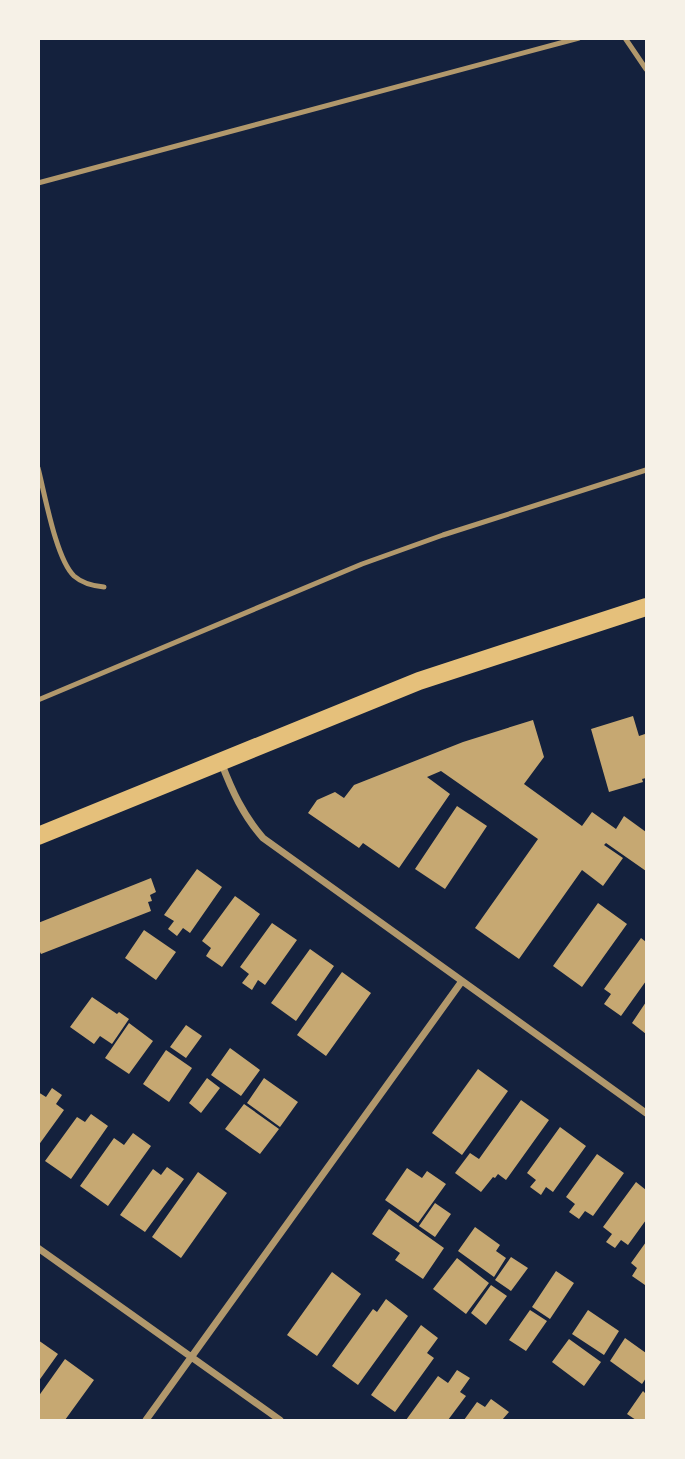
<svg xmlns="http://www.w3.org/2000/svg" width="685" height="1459" font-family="Manrope,sans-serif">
<rect width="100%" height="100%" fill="#14213d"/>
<path fill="#c6a872" d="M633 716 639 736 645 734 646 740V778L642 779 643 782 609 792 591 729Z
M533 720 544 757 524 784 582 826 592 812 616 829 624 816 646 832V871L606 843 604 845 623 858 603 886 582 870 519 959 475 928 538 839 441 771 427 777 450 794 399 868 363 843 359 848 308 813 317 800 335 792 344 798 354 785 463 742Z
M457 806 487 826 445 889 415 869Z
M197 869 222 887 190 933 183 928 177 936 168 929 174 921 164 915Z
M151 878 156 892 150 895 152 901 148 902 151 911 41 954 38 948V923Z
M235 896 260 914 222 967 206 956 211 948 202 941Z
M598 903 627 924 582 987 553 966Z
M272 923 297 940 265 985 258 980 252 990 242 983 249 974 240 967Z
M144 930 176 952 156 980 125 958Z
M641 938 646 942V981L621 1016 604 1004 611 994 604 989Z
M310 949 334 966 296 1021 271 1003Z
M342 972 371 993 326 1056 297 1035Z
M92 997 117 1014 119 1012 129 1019 112 1044 100 1036 94 1044 70 1027Z
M646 1002V1034L632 1023Z
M129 1023 153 1041 129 1074 105 1058Z
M186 1025 202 1036 186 1058 170 1047Z
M230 1048 260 1070 241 1096 211 1075Z
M166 1050 192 1068 169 1102 143 1084Z
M478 1069 508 1091 462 1155 432 1133Z
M207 1078 220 1088 201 1113 189 1103Z
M264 1078 298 1102 280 1127 247 1103Z
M52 1088 62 1095 56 1104 64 1110 38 1146V1092L46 1097Z
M521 1100 549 1120 506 1180 498 1174 495 1178 493 1177 481 1192 455 1173 470 1153 479 1159Z
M244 1104 279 1129 260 1154 225 1129Z
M91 1114 108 1126 71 1179 45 1161 77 1117 85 1122Z
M560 1127 586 1146 553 1192 546 1187 541 1195 530 1187 536 1180 527 1173Z
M133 1133 151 1146 108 1206 80 1186 114 1138 124 1145Z
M597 1154 624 1173 593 1216 585 1211 579 1219 569 1212 575 1204 566 1197Z
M167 1167 184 1179 145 1232 120 1215 153 1169 161 1175Z
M407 1168 422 1178 427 1171 446 1184 418 1223 385 1200Z
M198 1172 227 1193 181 1258 152 1237Z
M636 1182 646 1190V1220L628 1245 621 1240 615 1248 606 1242 612 1234 603 1227Z
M435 1203 451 1214 435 1237 419 1226Z
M389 1209 444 1248 423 1279 395 1260 400 1253 372 1234Z
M475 1227 500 1245 496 1251 506 1258 494 1277 458 1251Z
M646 1242V1283L645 1285 632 1276 637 1268 631 1263Z
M511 1257 528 1268 511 1291 495 1280Z
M457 1258 489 1283 466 1314 433 1289Z
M556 1271 574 1283 550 1319 532 1307Z
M332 1272 361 1294 317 1356 287 1335Z
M491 1285 507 1296 486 1325 471 1313Z
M386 1299 408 1316 358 1385 332 1366 373 1309 377 1312Z
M530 1310 547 1321 526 1351 509 1340Z
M588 1310 619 1331 604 1355 572 1334Z
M421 1325 438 1338 427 1353 434 1358 395 1412 371 1395Z
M625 1338 646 1353V1378L642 1384 610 1361Z
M569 1339 601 1362 584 1386 552 1362Z
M38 1340 58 1354 38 1382Z
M65 1359 94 1380 65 1420H38V1397Z
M457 1370 470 1378 460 1392 466 1396 448 1420H406L438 1376 448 1383Z
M643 1391 646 1394V1420H636L627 1414Z
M491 1399 509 1412 502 1420H464L477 1402 485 1407Z"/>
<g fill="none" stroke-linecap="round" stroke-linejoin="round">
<path stroke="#b1986c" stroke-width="5" d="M625 38 646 69
M38 183 579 38
M38 468C45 495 56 559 74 576 83 584 93 586 104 587
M38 700 362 564 443 535 646 470"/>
<path stroke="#b1986c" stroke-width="7" d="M221 762C232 791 243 815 263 838L646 1113
M38 1248 280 1420
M146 1420 462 981"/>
<path stroke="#e5c07b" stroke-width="18" d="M38 836 419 681 646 607"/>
</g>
<rect width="685" height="1459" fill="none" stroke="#f6f1e7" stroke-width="80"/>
</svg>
